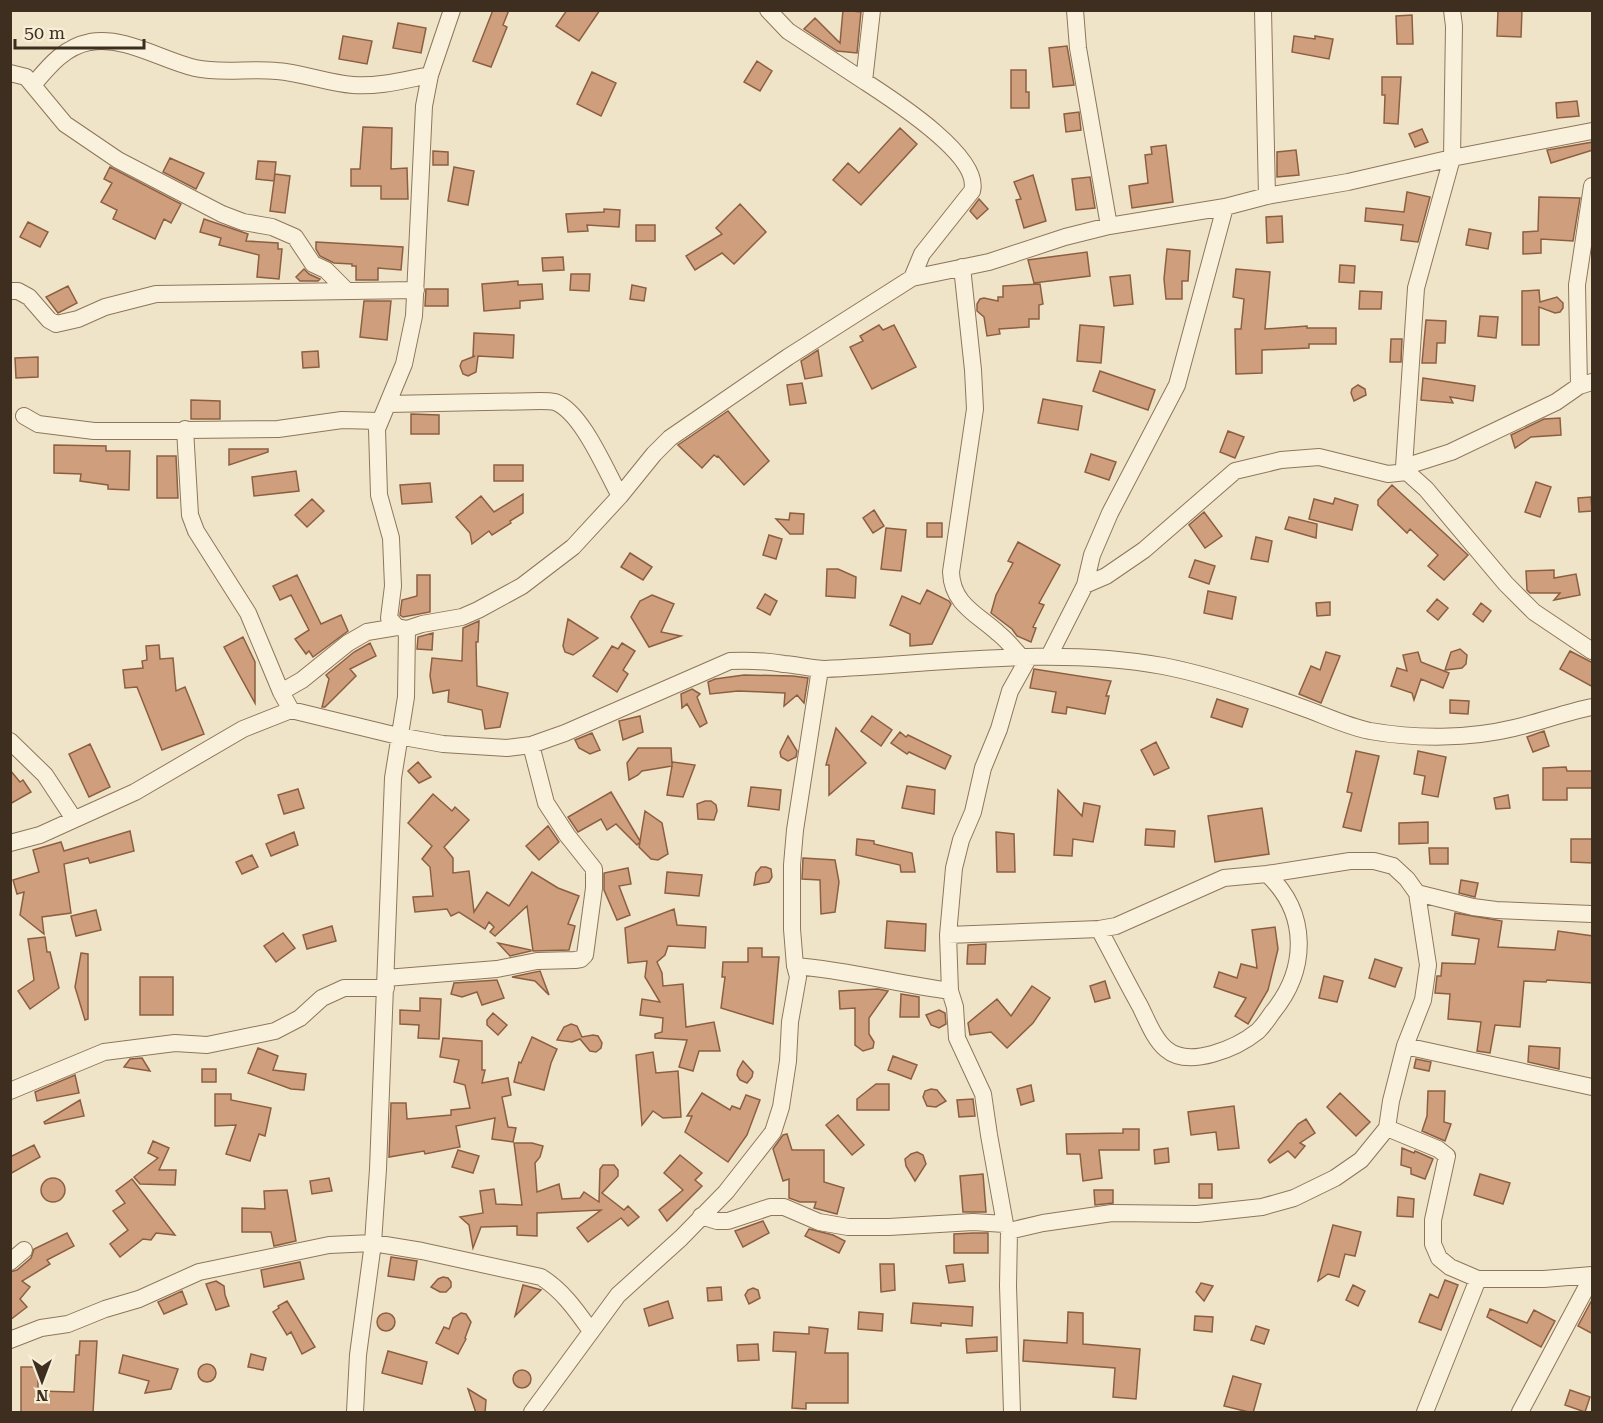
<svg xmlns="http://www.w3.org/2000/svg" width="1603" height="1423" font-family="'Roboto Serif',serif">
<rect width="100%" height="100%" fill="#f0e4c8"/>
<path fill="#cf9f7d" stroke="#8d5f41" stroke-width="1.5" d="M493 10H509L503 25 507 27 491 67 473 61Z
M567 10H600L579 41 556 26Z
M843 10 861 12 857 53 837 51 804 29 815 18 840 43Z
M1498 10H1522L1521 37 1497 36Z
M1412 15 1413 44H1397L1396 16Z
M398 23 426 28 421 53 393 48Z
M343 36 372 41 367 64 339 59Z
M1294 36 1315 39V36L1333 39 1329 59 1292 52Z
M1067 46 1074 85 1053 87 1049 48Z
M757 61 772 71 760 91 744 82Z
M1011 70H1026V92H1029V108H1011Z
M592 72 616 83 601 116 577 104Z
M1382 77H1401L1398 124 1384 123 1385 95H1382Z
M1577 101 1579 116 1557 118 1556 103Z
M1079 112 1081 130 1066 132 1064 114Z
M363 127 392 128 391 169 407 168 408 199H381V186H351V169H360Z
M900 128 917 144 861 205 833 180 848 163 859 173Z
M1422 129 1428 142 1415 147 1409 134Z
M1593 142V150L1551 163 1547 150Z
M1166 145 1173 202 1132 208 1129 186 1148 183 1145 155 1152 154 1151 147Z
M1296 150 1299 175 1277 177V152Z
M433 151 448 152V165H433Z
M170 158 204 173 196 189 163 172Z
M258 161 276 162 274 181 256 179Z
M110 167 181 204 171 223 164 219 155 239 113 219 117 210 101 202 112 183 104 179Z
M454 167 474 171 468 205 448 201Z
M275 174 290 176 285 213 270 211Z
M1033 175 1046 221 1024 228 1016 200 1021 199 1014 182Z
M1090 177 1095 208 1076 210 1072 179Z
M1407 192 1430 197 1418 242 1401 240 1403 225 1365 221 1366 208 1404 212Z
M1539 197 1580 198 1573 241 1541 239V253L1523 254V232L1538 231Z
M979 199 988 209 977 219 970 211Z
M740 204 766 232 734 264 722 253 695 270 686 256 722 234 716 228Z
M604 209 620 210 619 227 587 225 588 231 568 232 566 214 604 212Z
M1282 216 1283 242 1267 243 1266 217Z
M204 219 248 234 246 241 278 243V249H282L279 279 257 277 259 255 219 245 221 238 200 232Z
M28 222 48 232 40 247 20 237Z
M636 225H655V241H636Z
M1469 229 1491 233 1488 249 1466 245Z
M316 242 403 247 401 270 378 268V280H356V266H352V264L334 263 320 256 316 249Z
M1167 249 1190 251 1188 281H1182V299H1166L1164 279Z
M1087 252 1090 276 1034 283 1028 260Z
M563 257 564 270 543 271 542 258Z
M1340 265 1355 266 1354 283 1339 282Z
M304 269 309 274 320 279 318 281H300L296 277Z
M1236 269 1270 272 1265 329 1307 326V328H1336V344H1309V348L1262 350V373L1236 374 1235 329H1241L1244 299 1233 297Z
M571 274H590L589 291 570 290Z
M1130 275 1133 304 1114 306 1110 277Z
M518 281V285L542 284 543 299 520 301V308L484 311 482 284Z
M1040 284 1043 304 1039 305V319H1029V327L999 329 1000 334 987 336 984 317 977 311V304L980 299 984 298 998 301V297H1003V286Z
M632 285 646 288 644 301 630 299Z
M68 286 77 303 58 313 46 297Z
M426 289H448V306H425Z
M1539 290 1540 302 1557 297 1563 303V308L1560 312 1555 313 1539 307V345H1522V291Z
M1360 291 1382 292 1381 309H1359Z
M364 301H391L387 340 360 337Z
M1480 316 1498 317 1496 338 1478 336Z
M1426 320 1446 321 1445 343H1437L1436 363H1422Z
M879 325 883 330 894 325 916 367 872 389 850 347 863 341 860 336Z
M1080 325 1104 327 1101 363 1077 361Z
M474 333 514 335 513 358 478 356 476 372 468 376 463 374 460 366 462 361 475 356H473Z
M1391 339H1402L1401 362H1390Z
M818 350 822 376 805 379 801 361Z
M318 351 319 367 303 368 302 352Z
M38 357V377L16 378 15 358Z
M1100 371 1155 390 1148 410 1093 391Z
M1423 378 1475 386 1473 401 1450 397 1453 403 1421 400Z
M802 383 806 403 790 405 787 385Z
M1358 385 1365 389 1366 395 1354 401 1351 393 1352 389Z
M1043 399 1082 406 1078 430 1038 423Z
M191 400 220 401V419H191Z
M728 411 769 461 744 485 718 456 717 457 714 455 702 468 678 445Z
M411 414 439 415V434H411Z
M1560 418 1561 435 1531 437 1515 448 1511 435 1544 419Z
M1228 431 1244 437 1235 458 1220 452Z
M54 445 106 446V451H130L129 490 108 489V485L80 481 81 474 54 473Z
M229 449H268V452L229 465Z
M1091 454 1116 462 1109 480 1085 472Z
M157 456H176L178 498H157Z
M494 465H523V481H494Z
M296 471 299 491 254 496 252 477Z
M1536 482 1551 487 1540 517 1525 512Z
M430 483 432 502 402 504 400 485Z
M1392 485 1468 555 1444 580 1428 566 1438 555 1410 529 1407 533 1378 505V500Z
M523 494V513L510 521 511 523 492 535 489 531 472 544 470 533 456 517 481 496 494 512Z
M1591 497 1592 511 1579 512 1578 498Z
M1335 498 1358 505 1352 530 1309 519 1314 499 1333 504Z
M312 499 324 511 307 527 295 515Z
M874 510 884 526 873 533 863 518Z
M1204 512 1222 536 1205 548 1189 525Z
M790 513 804 514 803 534H790L776 519 789 520Z
M1289 517 1317 524 1316 538 1285 529Z
M927 523H942V537H927Z
M886 528 906 530 901 571 881 569Z
M769 535 782 539 776 559 763 555Z
M1256 537 1272 541 1268 562 1251 559Z
M1018 542 1060 565 1039 603 1044 605 1033 627 1036 628 1031 642 1017 636 1012 629 991 613 996 595 1013 563 1008 561Z
M630 553 652 567 643 580 621 567Z
M1195 560 1215 566 1209 584 1189 577Z
M827 569H838L856 577 855 598 826 596Z
M1554 570V578L1576 574 1580 595 1554 600 1560 593H1530L1527 590 1526 571Z
M297 575 321 624 341 615 348 631 313 657 309 651 306 654 295 639 309 630 291 595 280 600 273 586Z
M417 575H430V612L403 617 400 615 402 600 417 596Z
M927 590 949 601 951 604 932 644 910 646V634L890 625 902 596 920 604Z
M1208 591 1236 597 1232 619 1204 613Z
M765 594 777 601 770 615 757 608Z
M652 595 674 604 661 632 681 636 649 647 631 617 640 601Z
M1437 599 1448 608 1438 620 1427 611Z
M1330 602V615L1317 616 1316 603Z
M1481 603 1491 611 1483 622 1473 614Z
M568 619 598 638 573 655 565 652 563 646Z
M479 621 478 642H476L477 686 508 693 500 727 485 729 482 710 448 702 449 690 433 693 430 676 432 658 462 661 463 628Z
M433 633 432 650 417 649 418 637Z
M243 637 255 662V703L224 647Z
M370 643 376 656 350 669 356 676 325 707H322L329 679 326 675 354 652Z
M622 643 635 651 623 670 628 674 617 692 593 676 612 646 618 649Z
M159 645 160 659 173 658 176 691 185 687 204 734 162 750 137 687 125 688 123 670 143 668 142 661 147 660 146 646Z
M1460 649 1467 655 1466 664 1462 668 1445 670 1451 652Z
M1570 651 1593 663V687L1560 669Z
M1326 652 1340 656 1321 703 1299 694 1311 666 1320 670Z
M1418 652 1421 662 1449 673 1443 688 1421 679 1414 700 1412 693 1391 686 1397 668 1407 671 1403 655Z
M1034 669 1111 681 1106 696H1109L1105 714 1067 707 1066 714 1052 712 1056 692 1030 688Z
M744 675 793 676 808 678 804 703 797 695 784 706 785 693 738 691 710 694 708 682 715 679Z
M692 689 700 694 697 697 707 723 700 727 687 704 682 708 681 694Z
M1217 699 1248 709 1242 727 1211 717Z
M1450 700 1469 701 1468 714 1450 713Z
M640 716 643 732 623 740 619 721Z
M872 716 892 730 881 746 861 731Z
M836 728 866 763 829 795V765H826Z
M1544 731 1549 746 1533 752 1527 737Z
M900 732 906 737 908 735 951 756 945 769 909 752 907 754 891 743Z
M592 733 600 750 590 754 579 748 575 740Z
M788 736 797 751 796 757 788 761 781 757 780 752Z
M1156 742 1169 768 1154 775 1141 750Z
M90 744 110 787 89 797 69 754Z
M638 748H671L672 764 673 762 695 765 683 797 667 795 672 766 642 771 638 775 629 780 627 763Z
M1356 751 1379 756 1361 831 1343 827 1352 793 1347 792Z
M1418 751 1446 757 1438 797 1422 794 1425 776 1414 774Z
M418 762 431 777 419 783 408 771Z
M1566 767 1567 771H1593V788H1567V800H1543V768Z
M10 770 20 782 23 780 31 792 10 804Z
M907 786 935 790 934 814 902 808Z
M751 787 781 790 779 810 748 806Z
M298 789 304 808 284 814 278 795Z
M1058 790 1082 816 1084 803 1100 806 1093 842 1073 839 1072 856 1054 855Z
M611 792 640 841 645 811 662 823 668 854 658 860 651 859 639 847 640 842 637 845 616 824 607 830 601 819 578 832 568 817Z
M433 794 452 811 455 807 469 820 444 847 453 858V873L469 871 474 912 487 892 509 906 532 872 558 888 579 896 568 924 575 926 569 950 533 951 527 906 495 936 490 932 494 927 489 922 485 929 459 912 451 916 447 909 415 912 413 897 433 896 430 867 422 859 432 846 408 823Z
M1508 795 1510 808 1496 809 1494 798Z
M705 801H711L716 805 717 811 714 820 698 819 697 804Z
M1262 808 1269 854 1215 862 1208 816Z
M1428 822V843L1399 844V823Z
M548 826 559 842 539 860 526 846Z
M1146 829 1175 831 1174 847 1145 845Z
M130 831 134 851 90 863 88 858 64 864 71 913 42 917 44 934 20 915 24 892 17 894 13 880 39 872 33 850 61 842 64 851Z
M294 832 298 845 271 856 266 844Z
M996 832 1014 834 1015 872H997Z
M857 839 874 841V844L912 853 915 872H901L900 865 856 855Z
M1571 839H1593V863L1571 862Z
M1429 848H1448V864H1430Z
M252 855 258 867 242 874 236 862Z
M803 858 835 860 839 882 835 912 821 914 820 880 802 879Z
M761 867H766L771 869 772 877 769 882 754 885 756 873Z
M628 868 631 884 619 886 630 915 617 920 604 890V873Z
M667 872 702 875 699 896 665 893Z
M1461 880 1478 883 1475 897 1459 893Z
M674 909 677 925 706 927 705 948 668 946 665 955 657 962 662 973 663 986 683 984 686 1027 714 1022 720 1051H699L693 1071 679 1067 687 1040 655 1038V1034L662 1032 663 1018 640 1015 642 999 660 1002 645 977 647 961 628 963 625 928Z
M96 910 101 930 76 936 71 916Z
M1455 913 1502 921 1498 947 1555 950 1558 931 1593 936V983L1547 980 1546 982 1524 981 1520 1027 1495 1025 1490 1053 1477 1051 1481 1022 1448 1019 1450 994 1435 993 1437 976H1441L1442 963 1475 964 1479 939 1452 935Z
M887 921 926 924 925 951 885 948Z
M332 926 336 941 307 949 303 935Z
M1275 927 1278 949 1268 990 1248 1024 1235 1016 1246 998 1214 987 1219 972 1237 978 1241 964 1257 968 1252 930Z
M283 933 295 948 276 962 264 946Z
M45 937 47 952H50L59 988 30 1009 18 991 34 980 28 939Z
M498 943 531 950V951L510 956Z
M986 944 985 964H967L968 945Z
M748 948H762V957H779L773 1024 721 1008 725 977H722L723 962H748Z
M81 953 88 954V1019L85 1020 75 987Z
M1375 959 1402 968 1395 987 1369 978Z
M540 971 549 995 535 981 512 977Z
M1324 976 1343 981 1337 1002 1319 998Z
M140 977H173V1015H140Z
M497 980 504 998 482 1005 477 992 462 997 451 994 454 983Z
M1105 981 1110 998 1095 1002 1090 986Z
M1032 986 1050 998 1033 1023 1007 1048 991 1032 970 1035 968 1023 997 999 1011 1016Z
M878 989 888 991 869 1018V1034L874 1042 873 1048 863 1051 855 1045V1008L840 1009 839 991Z
M901 994 919 997V1017H900Z
M420 998 441 999 439 1039 418 1038 419 1025 400 1024V1010L420 1011Z
M939 1010 945 1013 946 1024 939 1028 931 1025 926 1015Z
M493 1013 507 1025 498 1035 487 1025V1020Z
M571 1024 577 1026 582 1037 593 1035 598 1036 602 1043 601 1048 596 1052 590 1051 580 1039 572 1042 557 1040 564 1027Z
M532 1037 557 1049 551 1063 544 1090 514 1082 519 1062 521 1063Z
M443 1038 482 1041V1070H485L482 1083 508 1078 511 1095 502 1097 508 1127 516 1128 513 1142 492 1139 495 1118 456 1126 460 1147 425 1154 424 1151 389 1157 391 1103H406L407 1119 451 1115V1110L470 1108 465 1085 454 1082 459 1060 440 1057Z
M1529 1046 1560 1048 1559 1069 1528 1062Z
M258 1048 278 1056 273 1070 306 1074 304 1090 291 1089 248 1073Z
M653 1052 656 1073 678 1071 681 1117 663 1118 653 1111 642 1125 636 1055Z
M893 1056 917 1065 911 1079 888 1070Z
M142 1058 150 1071 124 1067 130 1059Z
M1416 1059 1431 1062 1429 1071 1414 1068Z
M743 1061 753 1072 752 1077 747 1083 740 1080 737 1075 738 1070Z
M202 1069H216V1082H202Z
M75 1075 79 1093 37 1101 35 1092Z
M876 1084H889V1110H857V1099Z
M1031 1085 1034 1101 1021 1105 1017 1089Z
M931 1089 937 1090 946 1101 936 1107 927 1106 923 1097 925 1091Z
M1428 1091H1445L1444 1122 1451 1124 1445 1141 1422 1131 1427 1116Z
M702 1093 730 1110 732 1106 740 1109 746 1095 760 1100 747 1135 728 1162 685 1132 692 1116H687Z
M1340 1093 1370 1122 1356 1136 1327 1107Z
M215 1094H231V1100L271 1108 265 1136 259 1134 250 1161 226 1154 236 1125 215 1126Z
M973 1099 975 1116 959 1117 957 1100Z
M80 1100 84 1116 45 1124 44 1122Z
M1234 1106 1239 1148 1218 1150 1216 1132 1191 1135 1188 1112Z
M838 1115 864 1145 852 1155 826 1125Z
M1306 1119 1315 1133 1300 1143 1305 1146 1295 1158 1288 1151 1270 1163 1268 1160 1298 1124Z
M1123 1129H1139V1150H1099L1102 1178 1083 1181 1080 1154H1067L1066 1134 1123 1133Z
M787 1134 792 1150H824V1182L844 1188 837 1214 814 1208 816 1202H800L789 1198V1179L783 1181 773 1149 783 1135Z
M153 1141 169 1148 159 1170H176L175 1185 140 1184 134 1177 158 1158 148 1153Z
M514 1143H532L543 1146 540 1157 535 1163 537 1192 559 1184 562 1199 580 1198 584 1192 599 1202 600 1169 603 1165H614L618 1170V1176L602 1193 624 1210 628 1206 639 1217 628 1226 621 1218 588 1242 577 1228 601 1210 537 1213V1236L517 1235V1226L481 1227 473 1248 469 1225 460 1217 483 1213 480 1191 494 1189 496 1204 522 1205Z
M34 1145 40 1157 10 1174V1157Z
M1168 1148 1169 1162 1155 1164 1154 1150Z
M1402 1148 1414 1153 1415 1151 1433 1159 1425 1179 1411 1174V1168L1401 1165Z
M458 1150 479 1156 473 1173 452 1167Z
M917 1152 923 1155 926 1164 915 1181 906 1166 905 1159 911 1154Z
M680 1155 702 1173 695 1180 702 1186 667 1221 659 1210 683 1190 664 1173Z
M983 1174 986 1212H963L960 1176Z
M1480 1174 1510 1183 1503 1204 1474 1195Z
M329 1178 332 1191 312 1194 310 1181Z
M41 1190a12 12 0 1 1 24 0a12 12 0 1 1-24 0Z
M132 1179 175 1235 156 1233 151 1240 143 1239 120 1257 110 1244 128 1230 113 1211 125 1203 116 1191Z
M1199 1184H1212V1198H1199Z
M287 1190 296 1241 274 1246 271 1232H242V1208L265 1209 264 1191Z
M1094 1190H1113V1203L1095 1205Z
M1398 1197 1414 1199 1413 1217 1397 1216Z
M763 1221 769 1233 743 1247 735 1231Z
M1333 1225 1361 1232 1355 1256 1345 1254 1339 1277 1328 1274 1318 1281Z
M809 1229 833 1235 845 1241 839 1253 805 1236Z
M67 1233 74 1246 47 1260 50 1264 22 1281 30 1287 20 1299 27 1307 10 1320V1272L17 1270 31 1258 34 1249Z
M973 1233H988V1253H954V1234Z
M391 1257 417 1261 414 1280 388 1276Z
M300 1262 304 1279 264 1287 261 1270Z
M880 1264H894L895 1290 881 1292Z
M963 1264 965 1281 949 1283 946 1266Z
M443 1277 448 1278 451 1282V1287L446 1292H440L431 1287 438 1279Z
M1445 1280 1458 1285 1441 1330 1419 1322 1430 1294 1438 1298Z
M216 1281 224 1286 225 1295 229 1306 216 1310 206 1284Z
M1201 1283 1213 1286 1204 1301 1196 1292Z
M523 1285 541 1290 515 1316Z
M1353 1285 1365 1291 1358 1306 1346 1300Z
M721 1287 722 1300 708 1301 707 1288Z
M753 1288 758 1290 760 1298 749 1304 745 1295 748 1290Z
M182 1291 187 1304 164 1314 158 1302Z
M1593 1298V1334L1578 1326Z
M287 1301 315 1347 302 1354 291 1332 287 1335 273 1312 279 1308 278 1306Z
M668 1301 673 1318 649 1326 644 1309Z
M913 1303 973 1307 972 1326 941 1323V1326L911 1323Z
M1490 1309 1527 1323 1534 1310 1555 1321 1541 1347 1487 1317Z
M859 1312 883 1314 882 1331 858 1329Z
M1068 1312 1083 1313V1344L1140 1349 1136 1399 1113 1397 1115 1368 1023 1361 1024 1340 1067 1343Z
M461 1313 466 1314 471 1322 465 1338 466 1339 458 1354 436 1343 444 1327 449 1329 453 1318Z
M377 1322a9 9 0 1 1 18 0a9 9 0 1 1-18 0Z
M1195 1316 1213 1317 1212 1332 1194 1330Z
M1256 1326 1269 1330 1264 1344 1251 1340Z
M809 1327 828 1329 825 1353H848V1403H806V1409L792 1408 796 1352 773 1351 774 1332 809 1334Z
M997 1337V1351L967 1353 966 1339Z
M80 1341H97L93 1413H21V1367H38V1391L74 1392 76 1355H79Z
M758 1344 759 1360 738 1361 737 1345Z
M388 1351 427 1362 422 1384 382 1373Z
M251 1354 266 1358 263 1370 248 1367Z
M123 1355 178 1369 171 1389 145 1393 149 1381 119 1373Z
M198 1373a9 9 0 1 1 18 0a9 9 0 1 1-18 0Z
M513 1379a9 9 0 1 1 18 0a9 9 0 1 1-18 0Z
M1233 1376 1261 1384 1253 1413 1224 1406Z
M468 1389 486 1400 485 1413H476Z
M1570 1390 1590 1397 1585 1412 1565 1405Z"/>
<g fill="none" stroke-linecap="round" stroke-linejoin="round">
<g stroke="#8d765c" stroke-width="18">
<path id="minor" d="M768 10 788 31 864 81
M872 10 864 81C890 98 982 156 972 191L922 254 912 278
M1075 10 1078 48 1109 226
M1263 10 1267 196
M10 73 26 77 65 124 118 160 222 214 243 222 272 227 295 237 313 264 326 270 346 290
M33 85C49 66 64 47 90 42 126 36 161 60 195 68 222 74 250 68 277 71 303 73 327 83 353 85 379 87 404 80 430 75
M962 267 973 370 975 409 951 572C952 604 977 614 998 633 1007 640 1014 649 1021 657
M10 291H18L29 297 49 320 56 324 78 319 105 307 156 294 416 290
M1579 386 1577 285 1592 186
M388 404 541 401C545 401 550 401 555 402 582 412 606 471 620 496
M24 416 38 424 94 431 278 429 342 420 379 421
M185 429 190 515 196 531 248 613 281 692
M1404 467 1416 288 1452 158 1454 26 1452 10
M1407 472 1426 489 1506 584 1534 612 1592 651
M1085 585 1106 576 1144 550 1235 471 1281 460 1319 457 1388 474 1407 472 1404 467 1451 452 1556 402 1579 386 1592 382
M397 627 389 618 393 586 391 538 379 495 377 429 404 364 414 316 424 106 430 75 452 10
M1049 656 1085 585 1092 555 1110 513 1177 385 1225 207
M291 710 281 692 302 680 348 643 367 632 397 627 407 629 422 624 462 617 478 610 522 586 573 547 620 496 654 454 670 438 788 357 912 278 989 262 1065 237 1109 226 1225 207 1267 196 1348 182 1452 158 1592 131
M10 741 45 775 74 819
M10 843 40 835 135 792 243 729 291 710 398 736 443 744 507 748 531 745 565 733 730 661C749 660 766 661 784 664 798 665 812 669 825 669 937 664 1051 646 1163 666 1209 675 1254 690 1298 706 1322 714 1345 726 1370 731 1416 739 1469 739 1514 728 1541 722 1566 712 1592 707
M1417 893 1473 907 1496 910 1592 914
M1099 929C1113 955 1126 981 1140 1006 1147 1020 1154 1039 1166 1049 1189 1069 1237 1048 1258 1031 1263 1026 1268 1019 1272 1013 1308 970 1309 913 1267 874
M948 935 1099 929 1116 926 1224 878 1267 874 1350 861H1374L1393 866 1407 879 1417 893 1428 965 1423 1000 1405 1046 1391 1101 1387 1128 1361 1160 1335 1178 1294 1198 1262 1207 1197 1214 1112 1213 1043 1223 1009 1231
M795 966C847 970 898 984 950 991
M386 978 497 969 537 961 575 960 581 959 585 955 594 888V869L567 835 546 803 531 745
M1405 1046 1592 1087
M10 1091 104 1052 175 1043 207 1045 275 1031 300 1018 322 998 344 988H386
M1387 1128 1438 1149 1447 1156 1433 1220V1244L1439 1258 1450 1267 1478 1279
M701 1216 717 1221H728L770 1207H784L819 1222 848 1227H889L973 1222 1005 1224
M10 1262 24 1250
M10 1340 41 1328 68 1324 105 1309 139 1299 199 1272 329 1245 373 1243 422 1251 541 1277C563 1291 576 1310 591 1331
M355 1412 358 1355 373 1243 378 1169 393 778 406 697 407 629
M532 1412 618 1295 681 1238 726 1192 773 1132 781 1107 788 1061 790 1022 798 977 795 966 792 929V865L795 830 820 669
M1012 1412 1008 1286 1009 1231 1005 1224 989 1135 983 1094 957 1038 955 1007 950 991 948 935 954 868 961 840 973 812 983 768 999 729 1010 691 1029 657
M1425 1412 1478 1279H1544L1592 1275
M1520 1412 1592 1277"/>
</g>
<use href="#minor" stroke="#faf1dc" stroke-width="16"/>
</g>
<rect width="1603" height="1423" fill="none" stroke="#3d2e20" stroke-width="24"/>
<g transform="translate(42 1381) rotate(180)" stroke="#f7eed8" stroke-width="4.5" paint-order="stroke">
<path d="M0-4.5L10 22L0 15L-10 22Z" fill="#3d2e20"/>
<text y="-9" font-size="16" font-weight="bold" text-anchor="middle" fill="#3d2e20">N</text>
</g>
<path d="M15 39v9h129v-9" fill="none" stroke="#3d2e20" stroke-width="3"/>
<text x="24" y="39" font-size="18" fill="#3d2e20" stroke="#f7eed8" stroke-width="4.5" paint-order="stroke">50 m</text>
</svg>
